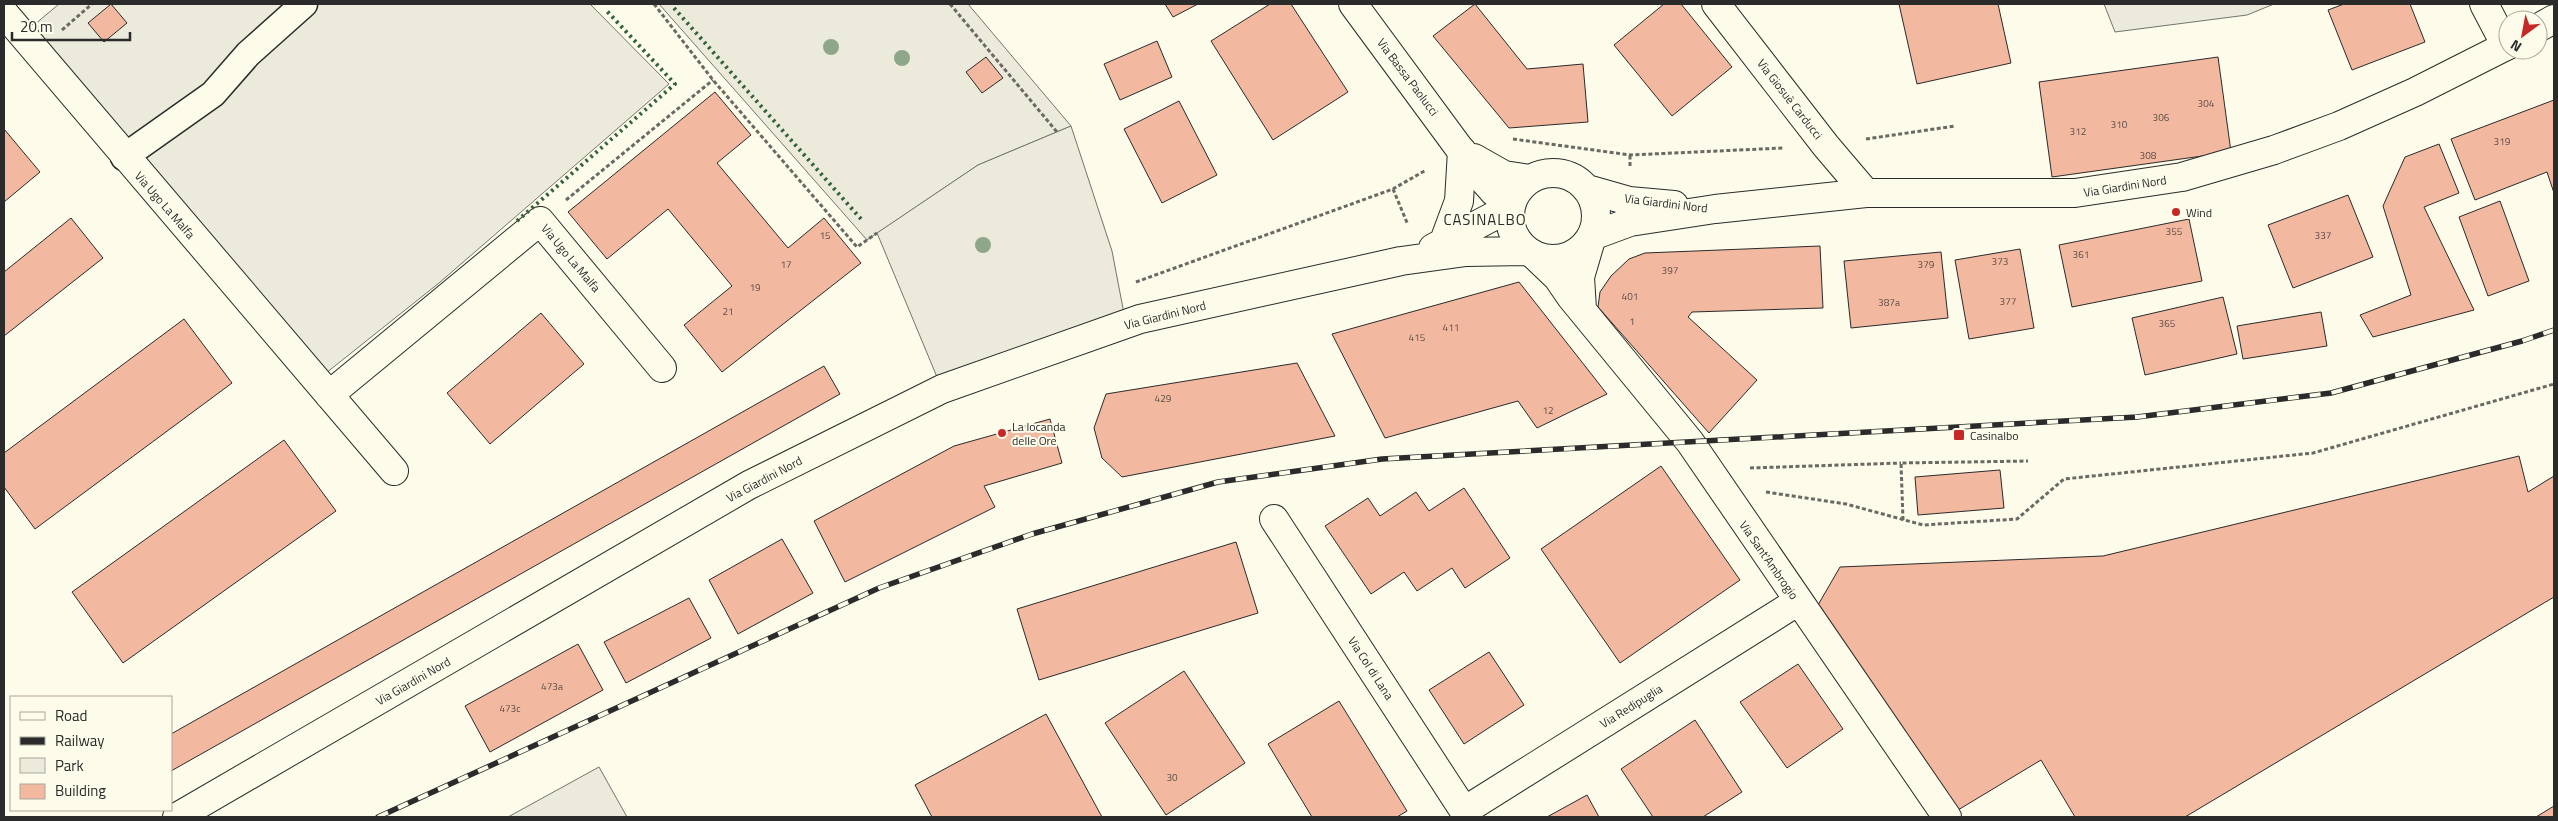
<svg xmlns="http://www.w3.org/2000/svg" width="2558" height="821" font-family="'Titillium Web',sans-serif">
<rect width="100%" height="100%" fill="#fdfbea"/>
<path fill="#ecebdb" stroke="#74746e" d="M59 4H590L669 84 439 283 316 381 22 35Z
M659 4H968L1071 126 978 165 867 240Z
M2104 4H2274L2247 15 2115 32Z
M599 767 627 817H508Z"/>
<path fill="#eceadb" stroke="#74746e" d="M1071 126 1112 251 1126 324 942 389 877 233 978 165Z"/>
<path fill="#f2b8a0" stroke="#2b2b2b" d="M111 4 127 23 104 42 88 23Z
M1165 4H1198L1173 17Z
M1270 4H1291L1348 92 1273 140 1211 41Z
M1475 4 1527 69 1583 64 1588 122 1509 128 1433 36Z
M1664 4H1681L1732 67 1672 116 1614 45Z
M1899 4H1998L2011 63 1917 84Z
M2344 4H2410L2425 42 2352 70 2328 10Z
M1157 41 1172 77 1120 100 1104 64Z
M986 57 1003 78 982 93 966 72Z
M2218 57 2231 152 2052 177 2039 82Z
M715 92 751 135 717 163 788 248 824 218 861 263 722 372 684 325 732 286 668 209 607 259 568 212Z
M2554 100V193L2547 172 2475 200 2451 139Z
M1179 101 1217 175 1162 203 1124 129Z
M4 129 40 172 4 202Z
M2439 144 2459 193 2424 207 2474 310 2373 337 2360 315 2411 295 2383 206 2405 157Z
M2348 195 2373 257 2293 288 2268 225Z
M2500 201 2529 281 2488 296 2459 217Z
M71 218 103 258 4 336V272Z
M2189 219 2202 281 2072 307 2059 245Z
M1820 246 1823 308 1692 312 1688 317 1757 380 1709 433 1598 307 1600 292 1611 276 1629 259 1645 253Z
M2020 249 2034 328 1969 339 1955 260Z
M1941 252 1948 318 1851 328 1844 261Z
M1519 282 1607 394 1537 428 1518 401 1385 438 1332 334Z
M2223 297 2237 354 2145 375 2132 318Z
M2321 312 2327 346 2243 359 2237 326Z
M541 313 584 364 490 444 447 393Z
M184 319 232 383 35 529 4 487V453Z
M1297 363 1335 436 1122 477 1102 458 1094 428 1106 394Z
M824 366 840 394 171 771V734Z
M1050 419 1062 463 984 486 995 507 845 582 814 521 954 446Z
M284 440 336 511 123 663 72 592Z
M2519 456 2528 492 2554 476V597L2185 817H2075L2041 760 1958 810 1818 605 1840 567 2103 556Z
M1661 466 1740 580 1620 663 1541 549Z
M2000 470 2004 508 1918 515 1915 477Z
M1464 488 1510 558 1465 588 1452 568 1417 591 1404 572 1371 594 1325 526 1368 498 1380 516 1416 492 1429 511Z
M782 539 813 593 738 634 709 580Z
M1236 542 1258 613 1039 680 1017 609Z
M689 598 711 638 626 683 604 642Z
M578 644 603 690 490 752 465 706Z
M1489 652 1524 705 1464 744 1429 690Z
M1798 664 1843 729 1787 768 1740 702Z
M1184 671 1245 763 1166 815 1105 723Z
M1339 701 1407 811 1397 817H1312L1268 744Z
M1046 714 1102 817H932L915 785Z
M1695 720 1742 792 1703 817H1653L1621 769Z
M1587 795 1599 817H1547Z
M2554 806V817H2536Z"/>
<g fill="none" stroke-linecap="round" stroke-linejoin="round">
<g stroke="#2b2b2b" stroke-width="29">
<path id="pedestrian" d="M124 157 213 94 248 54 304 4"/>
</g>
<g stroke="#2b2b2b" stroke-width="30">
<path id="minor" d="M1716 4 1826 146 1866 193
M2484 4 2506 46
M4 13 394 471
M329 395 540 221 662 368
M1274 519 1468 817
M1464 811 1797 602"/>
</g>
<g stroke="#2b2b2b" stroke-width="30">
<path id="tertiary" d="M1353 4 1479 175 1494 192 1511 203
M1474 158 1504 175 1530 179
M1535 256 1558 278 1571 297 1690 442 1947 817
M1582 309 1580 277 1592 236"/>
</g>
<g stroke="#2b2b2b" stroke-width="30">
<path id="secondary" d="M2538 28 2554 19
M1510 216a43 43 0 1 1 86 0a43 43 0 1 1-86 0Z
M1587 189 1629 201 1674 205
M1592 236 1630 222 1715 209 1866 193H2075L2182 177 2274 150 2339 126 2415 92 2508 45
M1443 244 1459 201 1462 151
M1433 248 1511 207
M177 817 749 485 942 389 1140 319 1401 261 1466 252 1527 251"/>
</g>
<path stroke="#6a6964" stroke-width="3" stroke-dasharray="4 2.5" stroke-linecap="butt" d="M654 4 713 80 857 247 877 233
M950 4 1057 132
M62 30 92 4
M1513 139 1630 155 1783 148
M1866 139 1955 126
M1630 166V155
M1393 189 1408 225
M566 200 713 80
M1136 282 1393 189 1426 170
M1750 468 1901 463
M1766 492 1846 504 1923 525 2017 519 2064 479 2313 453 2554 384
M1903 520 1901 463 2028 461"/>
<use href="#pedestrian" stroke="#fdfbea" stroke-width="26"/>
<use href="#minor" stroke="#fdfbea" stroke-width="28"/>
<use href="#tertiary" stroke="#fdfbea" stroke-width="28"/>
<use href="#secondary" stroke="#fdfbea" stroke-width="28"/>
<g stroke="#2b2b2b" stroke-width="5.5">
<path id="rail" d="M378 817 879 588 1032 534 1218 482 1382 459 2137 417 2331 393 2522 341 2554 330"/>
</g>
<use href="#rail" stroke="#fdfbea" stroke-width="4" stroke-dasharray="11" stroke-linecap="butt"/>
<path stroke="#34623c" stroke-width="4" stroke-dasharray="2.5 4" stroke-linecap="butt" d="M674 8 861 219
M517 221 675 84 605 9"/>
</g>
<g fill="#8ea78a">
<circle cx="831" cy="47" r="8"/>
<circle cx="902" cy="58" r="8"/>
<circle cx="983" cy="245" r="8"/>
</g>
<g fill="#c62828" stroke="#fdfbea" stroke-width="2">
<circle cx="2176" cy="212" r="5"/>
<circle cx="1002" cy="433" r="5"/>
<rect x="1953" y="429" width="12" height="12" rx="2.5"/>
</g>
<g text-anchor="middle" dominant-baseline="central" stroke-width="4" stroke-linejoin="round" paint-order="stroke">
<g font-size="10" fill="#5d4e48">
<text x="2206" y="103">304</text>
<text x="2161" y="117">306</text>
<text x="2119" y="124">310</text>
<text x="2078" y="131">312</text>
<text x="2502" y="141">319</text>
<text x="2148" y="155">308</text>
<text x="2174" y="231">355</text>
<text x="825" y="235">15</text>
<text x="2323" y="235">337</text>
<text x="2081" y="254">361</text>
<text x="2000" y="261">373</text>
<text x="786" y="264">17</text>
<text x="1926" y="264">379</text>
<text x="1670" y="270">397</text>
<text x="755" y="287">19</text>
<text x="1630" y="296">401</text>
<text x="2008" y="301">377</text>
<text x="1889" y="302">387a</text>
<text x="728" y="311">21</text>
<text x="1632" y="321">1</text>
<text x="2167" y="323">365</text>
<text x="1451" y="327">411</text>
<text x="1417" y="337">415</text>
<text x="1163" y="398">429</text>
<text x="1548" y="410">12</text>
<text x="552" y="686">473a</text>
<text x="510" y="708">473c</text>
<text x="1172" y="777">30</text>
</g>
<g font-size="12" fill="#2b2b2b" stroke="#fdfbea">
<text transform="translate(1408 77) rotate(53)">Via Bassa Paolucci</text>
<text transform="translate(1790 99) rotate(52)">Via Giosuè Carducci</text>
<text transform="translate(2125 186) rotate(-9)">Via Giardini Nord</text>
<text transform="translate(1666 203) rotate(7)">Via Giardini Nord</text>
<text transform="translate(165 205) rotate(49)">Via Ugo La Malfa</text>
<text transform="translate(571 258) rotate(50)">Via Ugo La Malfa</text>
<text transform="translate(1165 315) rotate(-14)">Via Giardini Nord</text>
<text transform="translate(764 479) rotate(-28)">Via Giardini Nord</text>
<text transform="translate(1769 560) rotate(55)">Via Sant'Ambrogio</text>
<text transform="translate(1371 668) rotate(57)">Via Col di Lana</text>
<text transform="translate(413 681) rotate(-30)">Via Giardini Nord</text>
<text transform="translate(1631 706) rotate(-32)">Via Redipuglia</text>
</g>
<g font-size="12" fill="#2b2b2b" stroke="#fdfbea" text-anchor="start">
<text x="2186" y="212">Wind</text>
<text x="1012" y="426">La locanda<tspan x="1012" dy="14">delle Ore</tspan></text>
<text x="1970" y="435">Casinalbo</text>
</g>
<g font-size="15" letter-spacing="1" fill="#2b2b2b" stroke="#fdfbea">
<text x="1485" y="219">CASINALBO</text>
</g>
</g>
<rect width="2558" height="821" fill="none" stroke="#2b2b2b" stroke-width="10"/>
<rect x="10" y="696" width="162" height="115" fill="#fdfbea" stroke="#a9a89e"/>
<rect x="20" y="712" width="25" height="8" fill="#fdfbea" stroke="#a9a89e"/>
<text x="55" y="721" font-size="15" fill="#2b2b2b">Road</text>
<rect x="20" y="737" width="25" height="8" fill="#2b2b2b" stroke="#a9a89e"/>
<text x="55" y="746" font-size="15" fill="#2b2b2b">Railway</text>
<rect x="20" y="758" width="25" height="15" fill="#ecebdb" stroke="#a9a89e"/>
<text x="55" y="771" font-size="15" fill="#2b2b2b">Park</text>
<rect x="20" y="784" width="25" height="15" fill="#f2b8a0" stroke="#a9a89e"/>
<text x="55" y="796" font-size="15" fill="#2b2b2b">Building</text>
<g transform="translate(2523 35) rotate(212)"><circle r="24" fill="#fdfbea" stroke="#a9a89e"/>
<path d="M0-4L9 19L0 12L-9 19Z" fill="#c62828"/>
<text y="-8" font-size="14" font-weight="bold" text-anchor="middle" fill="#2b2b2b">N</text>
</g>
<path d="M12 32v8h118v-8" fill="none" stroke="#2b2b2b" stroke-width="2.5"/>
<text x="20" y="32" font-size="15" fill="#2b2b2b" stroke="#fdfbea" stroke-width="4" paint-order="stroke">20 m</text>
</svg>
